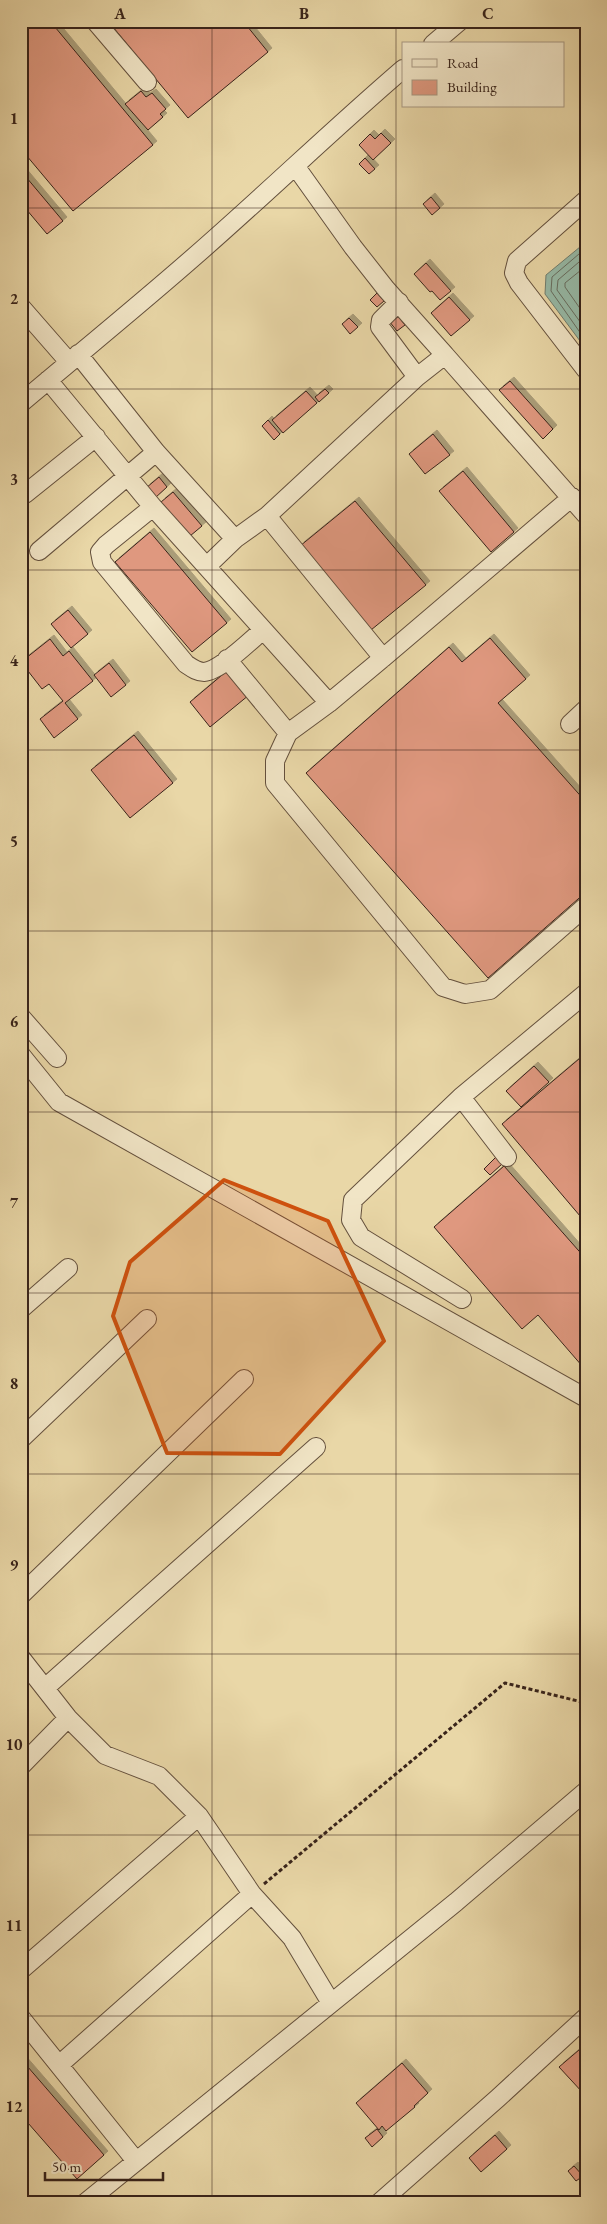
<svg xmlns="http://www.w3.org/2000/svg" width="607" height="2224" font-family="'EB Garamond',serif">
<defs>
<filter id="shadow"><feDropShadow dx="4" dy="-4" stdDeviation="0" flood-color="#0004"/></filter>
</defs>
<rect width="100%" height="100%" fill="#e9d7a7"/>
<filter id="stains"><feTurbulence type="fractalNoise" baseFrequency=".004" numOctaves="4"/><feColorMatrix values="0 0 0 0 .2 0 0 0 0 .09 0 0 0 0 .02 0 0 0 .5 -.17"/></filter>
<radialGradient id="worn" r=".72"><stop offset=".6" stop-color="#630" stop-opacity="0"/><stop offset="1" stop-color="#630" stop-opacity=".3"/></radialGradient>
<path fill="#97baa7" stroke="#717e6f" d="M586 242V349L545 294 546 275Z"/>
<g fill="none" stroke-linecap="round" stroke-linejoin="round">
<path stroke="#686e60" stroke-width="1" d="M586 248 552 277 551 291 586 341
M586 256 558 280 557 290 586 330
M586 266 565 283V287L586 317"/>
</g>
<path fill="#df987f" stroke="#38231a" filter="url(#shadow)" d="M21 21H50L153 145 73 211 21 149Z
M108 21H243L268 52 188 118Z
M141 91 146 97 152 93 166 109 160 114 163 117 148 130 125 104Z
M381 133 391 143 373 160 359 145 370 134 375 139Z
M365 158 375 169 369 174 359 164Z
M21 171 63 221 47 234 21 203Z
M431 197 440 208 432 215 423 204Z
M426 263 451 291 440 300 432 291 430 292 414 274Z
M377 293 384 301 377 307 370 300Z
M449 297 470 320 451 336 431 313Z
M397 315 405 325 397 331 389 321Z
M349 318 358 327 350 334 342 324Z
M510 381 553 429 543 439 499 390Z
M325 389 329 393 319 402 315 397Z
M306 391 317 403 283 433 272 420Z
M268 420 280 434 274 440 262 426Z
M433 434 450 455 425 474 409 454Z
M463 471 514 532 491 552 439 491Z
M159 477 167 487 155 498 146 488Z
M173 492 202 526 190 536 161 502Z
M355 501 426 585 371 630 300 546Z
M150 532 227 623 192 652 115 562Z
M68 610 88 634 71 648 51 624Z
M490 638 526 679 498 703 586 802V892L488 978 306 773 449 647 462 662Z
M50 639 63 656 69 651 93 681 65 703 78 719 54 738 40 719 63 701 49 684 42 689 21 662Z
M109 663 126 685 111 697 94 675Z
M228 670 249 695 210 727 190 702Z
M134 735 173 783 130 818 91 770Z
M586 1053V1223L502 1124Z
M534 1066 549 1082 521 1107 506 1091Z
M496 1157 502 1164 490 1175 484 1169Z
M504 1166 586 1259V1364L583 1367 538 1315 522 1329 434 1227Z
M586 2044V2091L583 2093 559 2067Z
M21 2059 104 2155 77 2179 21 2115Z
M402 2063 428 2093 414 2106 415 2107 386 2131 382 2126 379 2130 356 2103Z
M377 2129 383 2137 372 2147 365 2138Z
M495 2135 507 2149 481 2172 469 2158Z
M574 2166 583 2176 576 2181 568 2171Z"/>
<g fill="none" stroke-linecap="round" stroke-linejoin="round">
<g stroke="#64503d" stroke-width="20">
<path id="minor" d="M95 21 147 82
M433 44 460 21
M296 167 353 247 386 289 445 355
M586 200 517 261 514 273 519 283 586 370
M399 302 381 320 380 327 417 377
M21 307 69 362
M78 354 156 452 235 539
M48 380 153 507 329 703
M21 403C79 354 138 306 195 256 265 195 332 130 403 69
M25 494 96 437
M572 497 383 658 329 703 288 733 275 761V783L443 987 465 994 490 990 586 906
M153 507 106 545 100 552 102 562 186 664C192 668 197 672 204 672 220 671 250 641 263 630
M267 516 383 658
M39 551 156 452
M207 566 235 539 267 516 417 377 445 355 586 515
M227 659 288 733
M570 724 586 709
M21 1017 57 1058
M21 1055 59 1102 586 1398
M461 1097 507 1157
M462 1299 361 1237 351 1220 353 1200 461 1097 586 993
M21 1309 68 1268
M21 1439 147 1319
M21 1595 244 1379
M21 1658 68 1718 105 1755 159 1776 199 1816 252 1894 292 1938 331 2003
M45 1688 316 1447
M21 1766 68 1718
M21 1970 199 1816
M21 2018 136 2161
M59 2065 252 1894
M85 2203 456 1902 586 1791
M379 2203 498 2098 586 2017"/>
</g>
<path stroke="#38231a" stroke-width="3" stroke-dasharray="4 2.5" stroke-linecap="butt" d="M264 1884 505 1683 586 1703"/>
<use href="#minor" stroke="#f1e5c6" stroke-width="18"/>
</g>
<path fill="#ce510e" fill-opacity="0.2" stroke="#ce510e" stroke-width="4" stroke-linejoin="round" d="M224 1180 328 1221 384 1341 280 1454 167 1453 113 1316 130 1262Z"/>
<path fill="none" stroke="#38231a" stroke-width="1" stroke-opacity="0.55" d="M212 21V2203M396 21V2203M21 208H586M21 389H586M21 570H586M21 750H586M21 931H586M21 1112H586M21 1293H586M21 1474H586M21 1654H586M21 1835H586M21 2016H586"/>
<rect width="607" height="2224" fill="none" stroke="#e9d7a7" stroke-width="55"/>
<rect x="402" y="42" width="162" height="65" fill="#f1e5c6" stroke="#a79781"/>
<rect x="412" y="59" width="25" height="8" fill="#f1e5c6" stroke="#a79781"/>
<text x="447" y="68" font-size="15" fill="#38231a">Road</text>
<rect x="412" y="80" width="25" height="15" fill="#df987f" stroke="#a79781"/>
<text x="447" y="92" font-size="15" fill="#38231a">Building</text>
<path d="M45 2172v8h118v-8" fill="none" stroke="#38231a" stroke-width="2.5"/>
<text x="52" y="2172" font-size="15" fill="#38231a" stroke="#f1e5c6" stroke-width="4" paint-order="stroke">50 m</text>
<rect x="28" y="28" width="552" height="2168" fill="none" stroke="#38231a" stroke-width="2"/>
<g font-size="16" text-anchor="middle" font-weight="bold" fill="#38231a">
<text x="120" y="19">A</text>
<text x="304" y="19">B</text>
<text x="488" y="19">C</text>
<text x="14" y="124">1</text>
<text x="14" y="304">2</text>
<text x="14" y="485">3</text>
<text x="14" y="666">4</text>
<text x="14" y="847">5</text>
<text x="14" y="1027">6</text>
<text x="14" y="1208">7</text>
<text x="14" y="1389">8</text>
<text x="14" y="1570">9</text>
<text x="14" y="1750">10</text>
<text x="14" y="1931">11</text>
<text x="14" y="2112">12</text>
</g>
<rect width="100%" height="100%" filter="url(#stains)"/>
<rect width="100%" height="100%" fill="url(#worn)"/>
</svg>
